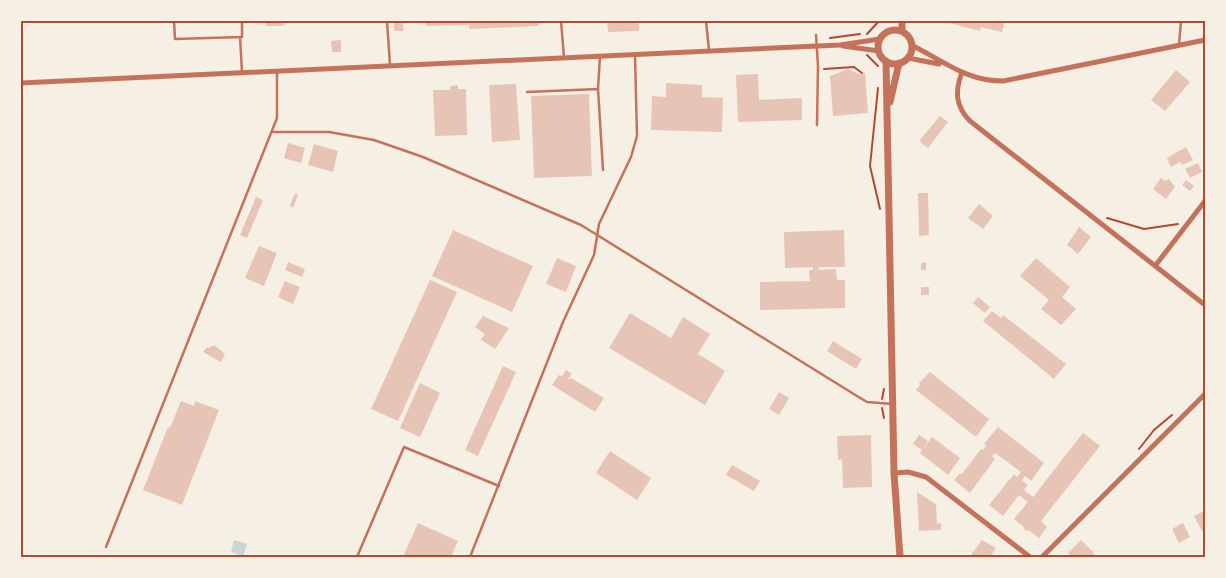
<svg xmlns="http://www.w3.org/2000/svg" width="1226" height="578" font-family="Signika,sans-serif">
<rect width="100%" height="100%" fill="#f6efe4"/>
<path fill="#c9d6d2" d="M234 540 247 544 243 556 231 552Z"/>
<path fill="#e6c5b7" d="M266 21H282L284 26H266Z
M426 21H539V26L469 29V25L426 26Z
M607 21H639V31L608 32Z
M951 21H1005L1002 32 981 27 980 31 950 23Z
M394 22H403V31H394Z
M341 40V52H332L331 41Z
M848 69 859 74 865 73 868 113 833 116 830 76Z
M1176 70 1190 82 1165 111 1151 100Z
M758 74 759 100 802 98V120L738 122 736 75Z
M666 83 702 85V97L723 98 722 132 651 130 652 96 666 97Z
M516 84 520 140 492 142 489 85Z
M458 85V89H466L467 135 435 136 433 90H450V86Z
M589 94 592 176 534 178 531 96Z
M940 116 948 122 928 148 919 141Z
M288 143 305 148 301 163 284 158Z
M314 144 338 151 333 172 308 165Z
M1186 147 1193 160 1182 165 1180 162 1171 167 1167 158Z
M1198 163 1202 172 1190 178 1185 169Z
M1161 178 1165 181 1169 179 1175 187 1166 199 1153 189Z
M1186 180 1194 186 1190 191 1182 185Z
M295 193 298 195 293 208 290 206Z
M918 193H928L929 235 919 236Z
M256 197 263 200 247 238 240 235Z
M979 204 993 216 983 229 968 218Z
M1079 227 1091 237 1078 254 1067 245Z
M453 230 533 266 512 312 432 276Z
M844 230 845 267H819V270L836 269 837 280H845V308L760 310V282L810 281 809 270H813V267L785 268 784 232Z
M259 246 277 253 264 286 245 278Z
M557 258 576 266 566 292 546 284Z
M1036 258 1070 287 1062 297 1076 309 1061 325 1041 309 1049 300 1020 276Z
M288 262 305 269 302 277 285 270Z
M926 262V270H921V263Z
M430 280 457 292 398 421 371 409Z
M285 281 300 287 293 304 278 297Z
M921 287H929V295H921Z
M978 297 990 307 985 313 973 303Z
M992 311 1001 318 1003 315 1066 364 1054 379 983 321Z
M630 313 671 338 683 317 710 334 698 354 725 371 705 405 609 348Z
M483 316 509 328 495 349 481 340 485 334 475 327Z
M833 341 862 359 856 369 827 351Z
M211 346H215L225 354 221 362 203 352 207 347 210 348Z
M503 366 516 372 478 456 465 450Z
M566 370 572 374 567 380 571 378 604 398 595 412 552 385 559 375 562 376Z
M930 372 989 419 976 437 916 390 920 385 919 383Z
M420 383 440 393 420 437 400 428Z
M779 392 789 398 779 415 769 409Z
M181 401 194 406 195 401 219 410 182 505 143 490 168 427 170 428Z
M998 427 1044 463 1031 481 1025 476 1022 480 1028 485 1024 490 1033 497 1083 433 1100 446 1041 521 1047 527 1039 538 1030 531 1025 530 1023 526 1014 519 1028 502 1019 495 1003 516 989 505 1014 474 1017 477 1021 472 995 453 992 456 995 459 970 493 954 480 960 473 962 474 981 449 983 450 986 446 984 444Z
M871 435 872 487 843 488 842 459 838 460 837 436Z
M919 435 928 441 922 450 913 444Z
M932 437 960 458 948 475 920 453Z
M610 451 651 478 637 500 596 473Z
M732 465 760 481 754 491 726 475Z
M917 492 936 504 937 524 941 523V530L919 531Z
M1204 511 1205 529 1202 531 1194 516Z
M418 523 458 541 451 557H403Z
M1183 523 1190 537 1179 543 1172 529Z
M982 540 996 548 990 557H972L971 555Z
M1081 540 1093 552 1096 557H1071L1068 553Z"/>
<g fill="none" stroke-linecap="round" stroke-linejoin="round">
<path stroke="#b5482f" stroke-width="2" d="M867 34 879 21
M830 38 860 34
M867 55 878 66
M824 69 854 67 862 73
M878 88 870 166 880 209
M1107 218 1144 229 1178 224
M882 399 884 389
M882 408 884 418
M1139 449 1154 430 1172 415"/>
<path stroke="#c5725c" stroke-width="2.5" d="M174 21 175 39 242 37V21
M387 21 390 65
M561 21 564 57
M706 21 709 50
M816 35 818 66 817 125
M240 37 242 72
M1179 45 1181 21
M598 89 600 56
M527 92 598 89 603 170
M272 132H329L374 140 423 157 581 225 857 396 867 402 892 404
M106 547 277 118V72
M357 557 404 447 499 486
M470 557 563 322 594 255 599 224 631 157 637 136 635 56"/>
<path stroke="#c5725c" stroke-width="5" d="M843 46 879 51
M913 46C944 61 966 81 1003 81L1205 40
M908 58 939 64
M962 72C955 91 955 106 970 121L1205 305
M21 83 840 45 880 39
M1155 266 1205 201
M894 473 908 472 926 477 1030 557
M1042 557 1205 394"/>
<path stroke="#c5725c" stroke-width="7" d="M902 21V30
M878 47a17 17 0 1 1 34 0a17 17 0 1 1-34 0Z
M886 61 894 473 900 557
M890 102 899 63"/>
</g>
<rect width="1226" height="578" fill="none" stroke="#f6efe4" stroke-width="45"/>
<rect x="22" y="22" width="1182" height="534" fill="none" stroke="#b5482f" stroke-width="2"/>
</svg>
